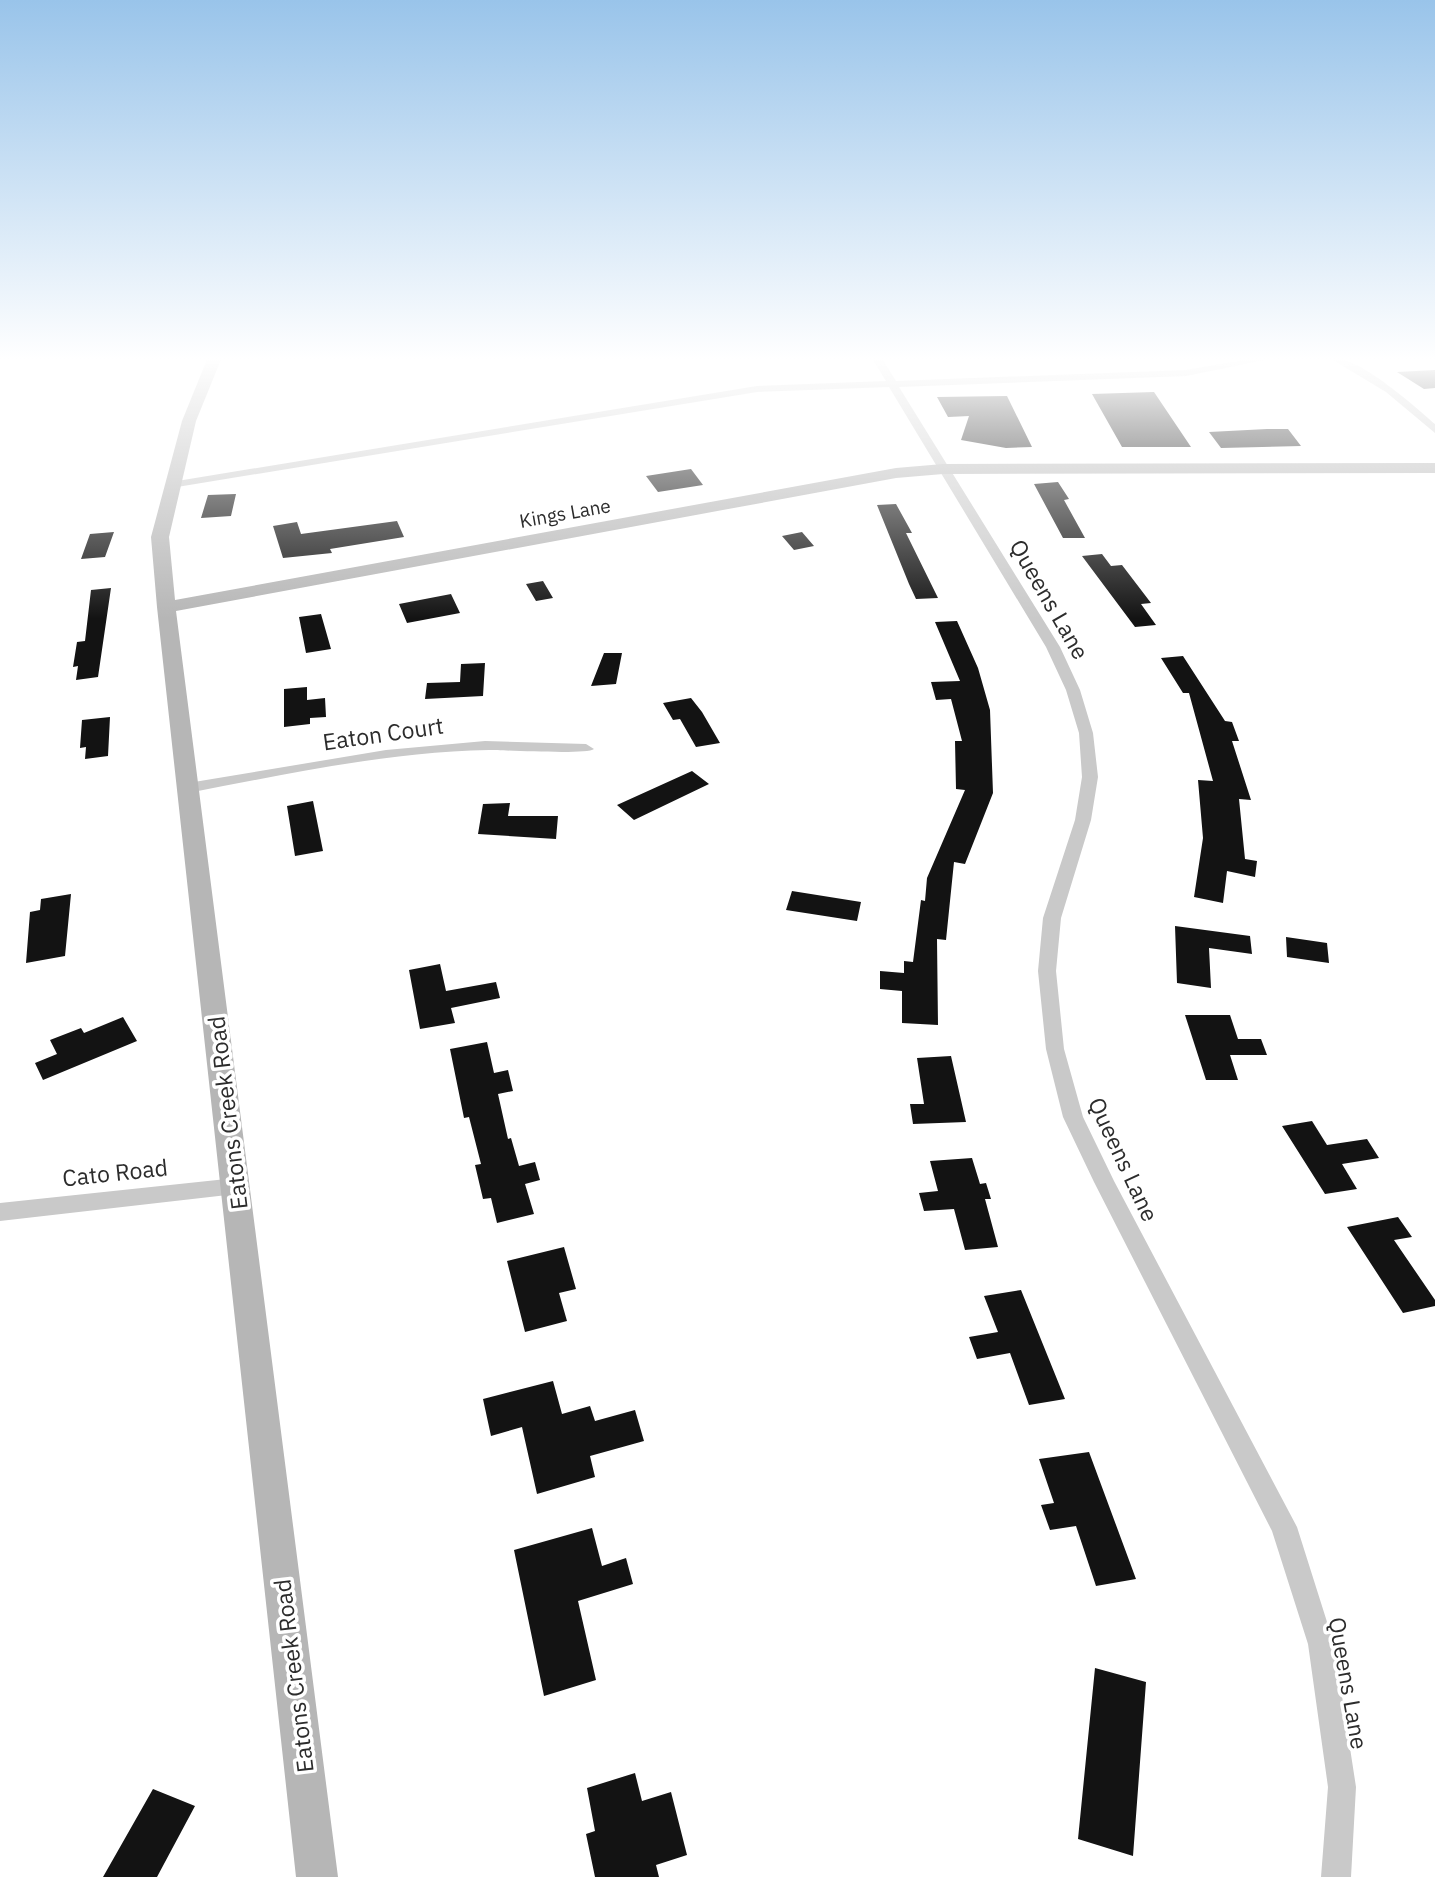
<svg xmlns="http://www.w3.org/2000/svg" width="1435" height="1877" font-family="'IBM Plex Sans',sans-serif">
<rect width="100%" height="100%" fill="#fff"/>
<path fill="#131313" d="M1435 370V388L1424 389 1397 372Z
M1154 392 1191 447H1122L1092 394Z
M1007 396 1032 447 1006 448 961 440 969 416 948 417 937 397Z
M1267 429H1288L1301 446 1221 448 1209 432Z
M691 469 703 485 658 492 646 476Z
M1058 482 1069 499 1064 500 1085 538H1063L1034 484Z
M236 494 231 516 201 518 208 495Z
M896 504 912 533H906L938 598 916 599 909 584 877 505Z
M397 521 404 537 330 549 332 553 283 558 273 526 297 522 301 534Z
M114 532 105 557 81 559 90 534Z
M802 532 814 546 794 550 782 536Z
M1102 554 1111 566 1122 565 1151 603 1141 604 1156 625 1135 627 1082 556Z
M543 581 553 598 536 601 526 584Z
M111 588 98 677 76 680 78 666 73 667 77 642 85 641 91 590Z
M451 594 460 613 407 623 399 604Z
M321 614 331 649 306 653 299 617Z
M957 621 978 668 990 710 993 793 965 864 954 862 946 940 937 939 938 1025 902 1023V991L880 989V971L904 973V961L913 962 921 900 925 901 927 878 965 790 956 789 955 741H962L951 699 936 700 931 682 960 681 935 622Z
M604 653H622L616 684 591 686Z
M1183 656 1225 721 1232 722 1239 741H1232L1251 800 1239 799 1245 859 1257 861 1255 877 1227 871 1223 903 1194 897 1203 838 1198 780 1213 781 1189 693H1183L1161 658Z
M485 663 483 696 425 699 427 683 460 682 461 664Z
M307 687V700L325 698 326 717 310 718V724L284 727V689Z
M691 698 702 712 720 743 696 747 680 719 673 720 663 703Z
M110 717 108 756 85 759 86 747 80 748 82 720Z
M692 771 709 784 634 820 617 805Z
M313 801 323 851 295 856 287 806Z
M510 803 508 816H558L556 839 478 834 483 804Z
M792 891 861 902 857 921 786 910Z
M71 894 65 956 26 963 30 912 40 910 41 899Z
M1175 926 1250 936 1252 954 1209 948 1211 988 1177 983Z
M1286 937 1327 943 1329 963 1287 957Z
M440 964 446 991 496 982 500 998 451 1008 455 1023 420 1029 409 970Z
M1185 1015H1230L1238 1039H1261L1267 1055H1230L1238 1080H1206Z
M123 1017 137 1041 43 1080 35 1063 57 1054 50 1040 81 1028 84 1033Z
M487 1042 494 1073 508 1070 513 1091 498 1094 508 1139 511 1138 519 1166 535 1162 540 1180 525 1184 534 1214 497 1223 491 1198 483 1199 475 1165 481 1164 469 1117 464 1118 450 1049Z
M951 1056 966 1122 913 1124 910 1104H924L917 1058Z
M1312 1121 1327 1145 1367 1139 1379 1158 1342 1164 1357 1189 1325 1194 1282 1126Z
M972 1158 980 1184 986 1183 991 1199H985L998 1247 965 1250 954 1209 924 1211 919 1193 938 1191 930 1161Z
M1398 1217 1412 1237 1394 1240 1435 1300V1306L1403 1313 1347 1227Z
M564 1247 576 1289 559 1293 567 1321 525 1332 507 1261Z
M1021 1290 1065 1399 1029 1405 1010 1353 977 1359 969 1337 998 1332 984 1296Z
M553 1381 562 1414 590 1406 595 1421 635 1410 644 1441 590 1456 595 1477 537 1494 522 1427 491 1436 483 1399Z
M1089 1452 1136 1579 1096 1586 1076 1526 1050 1530 1041 1505 1054 1503 1039 1459Z
M592 1528 602 1566 626 1558 633 1584 578 1601 596 1680 544 1696 514 1550Z
M1095 1668 1146 1682 1133 1856 1078 1839Z
M635 1773 642 1801 671 1792 687 1855 656 1865 659 1877H595L586 1834 595 1831 587 1788Z
M153 1789 195 1806 157 1877H103Z"/>
<g fill="none" stroke-linecap="round" stroke-linejoin="round">
<path fill="#c9c9c9" fill-rule="evenodd" d="M871 357H881L896 381 1186 370 1261 357H1280L1186 376 899 387 1060 647 1080 690 1093 733 1098 777 1091 820 1061 918 1056 971 1064 1049 1083 1117 1114 1181 1297 1527 1334 1644 1356 1787 1351 1877H1321L1328 1787 1308 1644 1272 1531 1094 1182 1063 1117 1046 1049 1038 971 1043 918 1075 820 1082 777 1079 733 1066 690 1046 647 889 387 757 392 171 488 165 485 171 482 757 386 886 381Z
M1328 357C1358 355 1412 404 1435 424V433L1386 392Z
M485 741 586 744 594 749C587 755 505 750 489 750 388 752 287 774 188 793L180 788 188 783 386 750Z
M236 1178 243 1180 246 1186 243 1192 236 1194 0 1221V1203Z"/>
<path fill="#b6b6b6" fill-rule="evenodd" d="M208 357H222L196 421 169 537 175 600 896 468 943 464 1435 463V473L943 474 896 478 176 611 338 1877H296L157 607 151 537 182 421Z"/>
</g>
<linearGradient id="sky" x2="0" y2="1"><stop stop-color="#99c4ea"/><stop offset="0.58" stop-color="#fff"/><stop offset="1" stop-color="#fff" stop-opacity="0"/></linearGradient>
<rect width="1435" height="619" fill="url(#sky)"/>
<g text-anchor="middle" dominant-baseline="central" stroke-width="7" stroke-linejoin="round" paint-order="stroke">
<g font-size="19" fill="#2c2c2c" stroke="#fff">
<text transform="translate(565 513) rotate(-10)">Kings Lane</text>
</g>
<g font-size="23" fill="#2c2c2c" stroke="#fff">
<text transform="translate(1050 599) rotate(60)">Queens Lane</text>
<text transform="translate(383 733) rotate(-8)">Eaton Court</text>
<text transform="translate(227 1113) rotate(-97)">Eatons Creek Road</text>
<text transform="translate(1124 1159) rotate(65)">Queens Lane</text>
<text transform="translate(115 1172) rotate(-6)">Cato Road</text>
<text transform="translate(293 1676) rotate(-97)">Eatons Creek Road</text>
<text transform="translate(1349 1683) rotate(80)">Queens Lane</text>
</g>
</g>
</svg>
